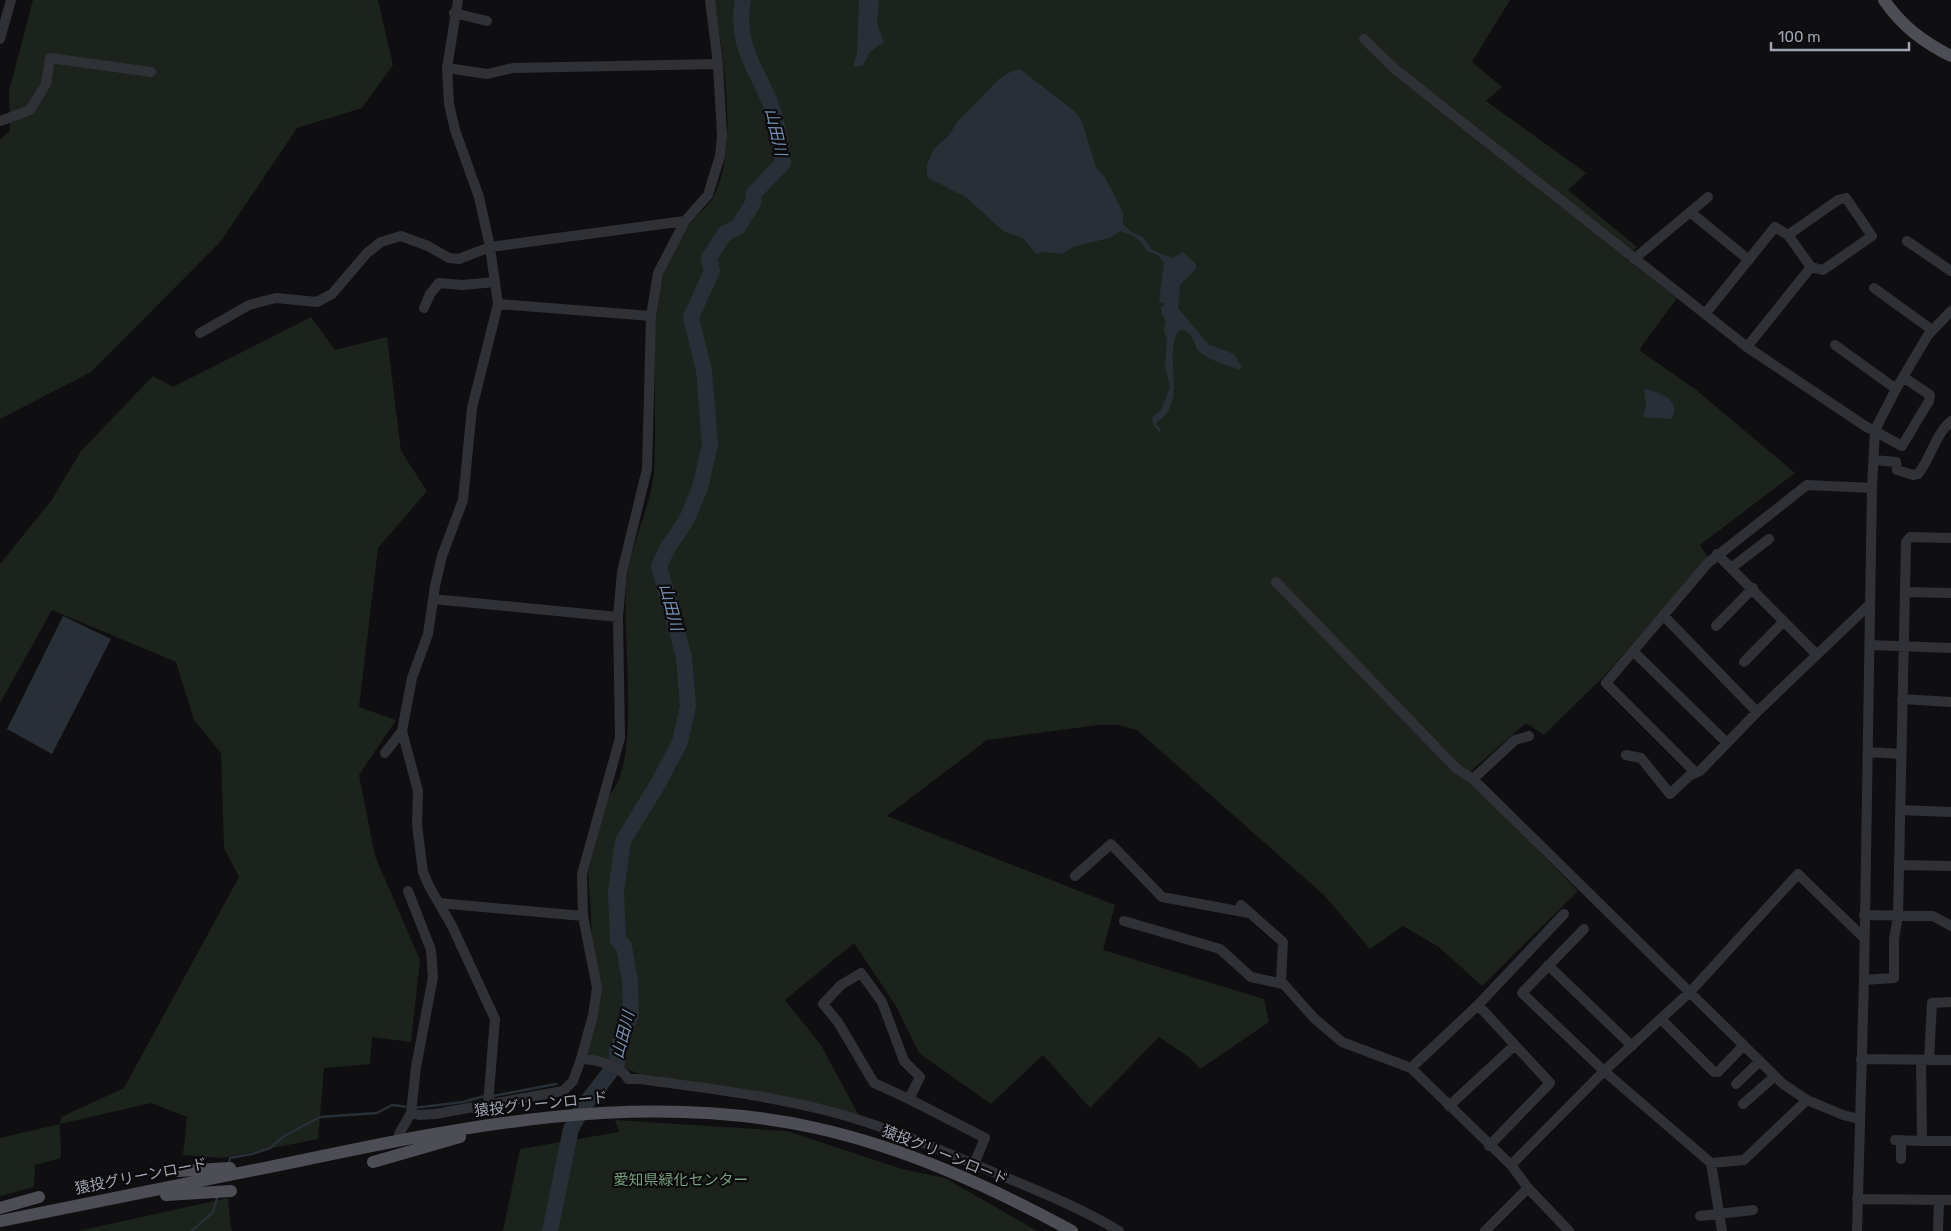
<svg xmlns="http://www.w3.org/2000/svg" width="1951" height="1231" font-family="Rubik,'Noto Sans JP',sans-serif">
<rect width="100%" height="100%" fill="#0f0f11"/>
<path fill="#1c231d" d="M33 0H378L393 65 362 108 297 128 221 241 91 372 0 419V139L10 131 9 91Z
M714 0H1510L1472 62 1502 87 1486 101 1586 173 1568 190 1637 247 1626 258 1677 298 1639 350 1695 389 1795 473 1700 545 1708 558 1604 676 1544 735 1526 723 1465 776 1578 891 1482 986 1439 947 1403 926 1370 949 1325 896 1137 730 1118 725H1098L987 740 887 816 1115 905 1103 950 1264 999 1269 1022 1200 1069 1190 1058 1159 1037 1090 1108 1043 1055 991 1104 919 1053 896 1006 854 943 785 1000 821 1045 859 1116 785 1097 637 1073 587 1053 594 1027 591 913 588 873 608 797C645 759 618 624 628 569 634 539 653 499 654 469 658 408 648 335 663 275 666 262 681 236 690 224 696 214 709 207 714 196 739 145 723 55 714 0Z
M311 317 335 350 387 337 401 451 427 491 378 548 359 707 396 720 359 775 375 856 420 960 411 1042 372 1037 370 1064 324 1068 318 1139 223 1158 183 1155 187 1117 151 1103 60 1124 61 1158 35 1165 34 1187 0 1196V1138L60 1124 61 1117 124 1088 239 877 224 848 221 753 194 720 176 662 52 610 0 703V564L51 501 81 451 153 376 173 387Z
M615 1120 787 1131 902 1169 945 1178 1037 1231H503L520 1149 619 1132Z
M228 1198 231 1229 233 1231H78Z"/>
<path fill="#282f36" d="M859 0H879L877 23 884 42 871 51 863 65 853 67 857 53Z
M1020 69 1074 111 1081 119 1096 167 1105 177 1123 213V224L1130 231 1144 238 1152 250 1172 258 1183 252 1196 264V269L1180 285 1178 308 1208 344 1234 354 1242 367 1240 370 1210 359 1197 350C1195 341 1190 329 1179 330 1164 354 1183 387 1167 413 1165 417 1159 419 1156 424L1161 430 1160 433 1153 425 1152 417 1161 410 1170 387 1165 367 1167 339 1164 331 1166 321 1162 315 1161 307 1165 304 1159 301 1164 263 1158 255 1147 251C1141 239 1133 235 1120 231L1109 238 1076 246 1061 254 1043 252 1036 254 1024 239 1003 231 967 198 927 177V164L934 149 949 135 959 120 999 79 1008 73Z
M1644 389C1658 391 1684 401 1671 419L1643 417 1646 406Z
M63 616 111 639 52 754 7 729Z"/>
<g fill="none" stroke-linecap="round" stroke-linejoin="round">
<path stroke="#282f36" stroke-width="2.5" d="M493 1096 556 1084
M414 1108 463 1102 485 1096
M229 1163 230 1158 252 1154 270 1148 284 1136 320 1117 377 1113 392 1105 409 1107
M192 1231 213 1212 218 1195"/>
<path stroke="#282f36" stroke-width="16" d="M550 1231 571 1129 583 1107 617 1063V1049L631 1014 630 982 624 946 618 940 616 892 623 841 659 782 680 742 688 706 684 657 659 566 668 547 686 521 700 488 710 444 704 371 691 317 712 271 709 258 725 233 738 227 753 203 754 193 783 163C781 143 777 121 770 102 754 65 735 43 743 0"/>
<path stroke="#303136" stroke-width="10" d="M458 0 447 68 449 104 455 130 479 197 490 247 498 304 472 408 463 500 442 556 435 586 428 634 412 678 402 731 418 791 417 825 423 872 429 886 452 926 495 1019 488 1104
M454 13 487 21
M0 39 11 0
M1364 39 1396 70 1747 347 1865 426 1902 446 1929 401 1930 395 1903 377
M447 68 487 74 513 68 718 64
M0 121 30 110 46 84 50 58 151 72
M1690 212 1749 260
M1788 235 1811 267
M1907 241 1951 271
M1634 259 1708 197
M1874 288 1932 330
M498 304 651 316
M424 308 430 294 439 283 462 285 495 282
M1705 314 1775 227 1788 235 1838 200 1846 198 1872 236 1823 270 1811 267 1747 347
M200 333 249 305 264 301 276 298 317 302 332 294 367 253 381 242 401 236 428 246 449 258 459 259 490 247 685 221
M1835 345 1896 389
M1873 460 1896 462 1897 470 1913 475 1918 474C1931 458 1935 435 1951 421
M1717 554 1817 655
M1731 568 1769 539
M1276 582 1457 769 1473 779 1783 1084 1807 1100
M1905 592 1951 593
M433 599 618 617
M1663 615 1757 712
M1716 626 1753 588
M1870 645 1951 648
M1634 652 1726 742
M1744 662 1784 621
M1902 699 1951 702
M1868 752 1901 754
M385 753 402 731
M1626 755 1641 758 1670 794 1689 776 1700 771 1757 712 1870 604
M1696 773 1606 683 1708 563 1807 485 1872 488
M1473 779 1515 740 1529 736
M1900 810 1951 812
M1899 865 1951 866
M1075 876 1111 844 1162 897 1249 913
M439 903 583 916
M1241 905 1283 942 1281 981 1314 1018 1342 1042 1411 1068 1511 1165 1528 1188 1569 1231
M1864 915 1933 916 1951 926
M1124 921 1220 949 1251 977 1283 984
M1584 929 1522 993 1604 1071 1711 1163 1722 1231
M1548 965 1632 1046
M861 973 882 1002 904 1061 920 1077 909 1099 874 1083 838 1022 823 1004 841 985Z
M1864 980 1894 978V939L1898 916 1906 542 1910 537 1951 538
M1478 1005 1550 1083 1489 1146
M1661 1019 1714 1072H1718L1744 1045
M581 1059C595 1059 622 1066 628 1079H641C703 1088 767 1095 828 1111 883 1125 936 1148 988 1170 1033 1189 1078 1206 1119 1231
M1861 1059 1951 1060
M1929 1060 1932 1003 1951 1002
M1411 1068 1478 1005 1564 914
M1736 1084 1760 1061
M909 1099 985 1138 974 1164
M1743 1104 1775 1076
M1449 1106 1515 1045
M411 1113 419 1115 435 1114 563 1091 573 1081 581 1059 593 1015 597 988 583 916 582 874 620 738 618 617 622 572 647 469 651 316 658 273 685 221 708 195 720 156 722 136 718 64 710 0
M399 1134 411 1113 416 1067 433 977 431 950 408 891
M1895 1140 1922 1141 1921 1060
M1922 1141H1951
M1901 1159V1140
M1711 1163 1744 1160 1807 1100 1843 1115 1859 1119
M1511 1165 1604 1071 1691 991 1798 874 1864 938
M1857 1199 1951 1200
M1700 1216 1753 1210
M1485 1231 1528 1188
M1857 1231 1864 980 1872 488 1875 430 1896 389 1928 335 1951 311
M1938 1231 1939 1200"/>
<path stroke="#4c4d55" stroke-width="12" d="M1884 0C1902 26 1923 42 1951 56
M373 1162 460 1137
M178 1171 230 1168
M166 1195 231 1191
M0 1208 39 1197
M0 1221C98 1201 196 1182 294 1162 465 1126 641 1089 816 1128 906 1148 991 1187 1072 1231"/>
</g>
<g text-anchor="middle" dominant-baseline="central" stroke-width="4.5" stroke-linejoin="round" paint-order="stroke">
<g font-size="15" fill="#a0a4b2" stroke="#0b0a0c">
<text transform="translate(541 1104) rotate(-6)">猿投グリーンロード</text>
<text transform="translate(945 1155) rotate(22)">猿投グリーンロード</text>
<text transform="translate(141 1176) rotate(-11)">猿投グリーンロード</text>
</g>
<g font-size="15" fill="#769e7c" stroke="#0b0a0c">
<text x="681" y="1180">愛知県緑化センター</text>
</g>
<g font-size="16" font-style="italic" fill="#758faf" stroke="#0b0a0c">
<text transform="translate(776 132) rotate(77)">山田川</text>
<text transform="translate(671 607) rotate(75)">山田川</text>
<text transform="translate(623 1035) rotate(-76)">山田川</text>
</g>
</g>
<path d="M1771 42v8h138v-8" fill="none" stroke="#a0a4b2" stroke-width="2.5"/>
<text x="1778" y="42" font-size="15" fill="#a0a4b2" stroke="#0b0a0c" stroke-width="4" paint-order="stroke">100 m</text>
</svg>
